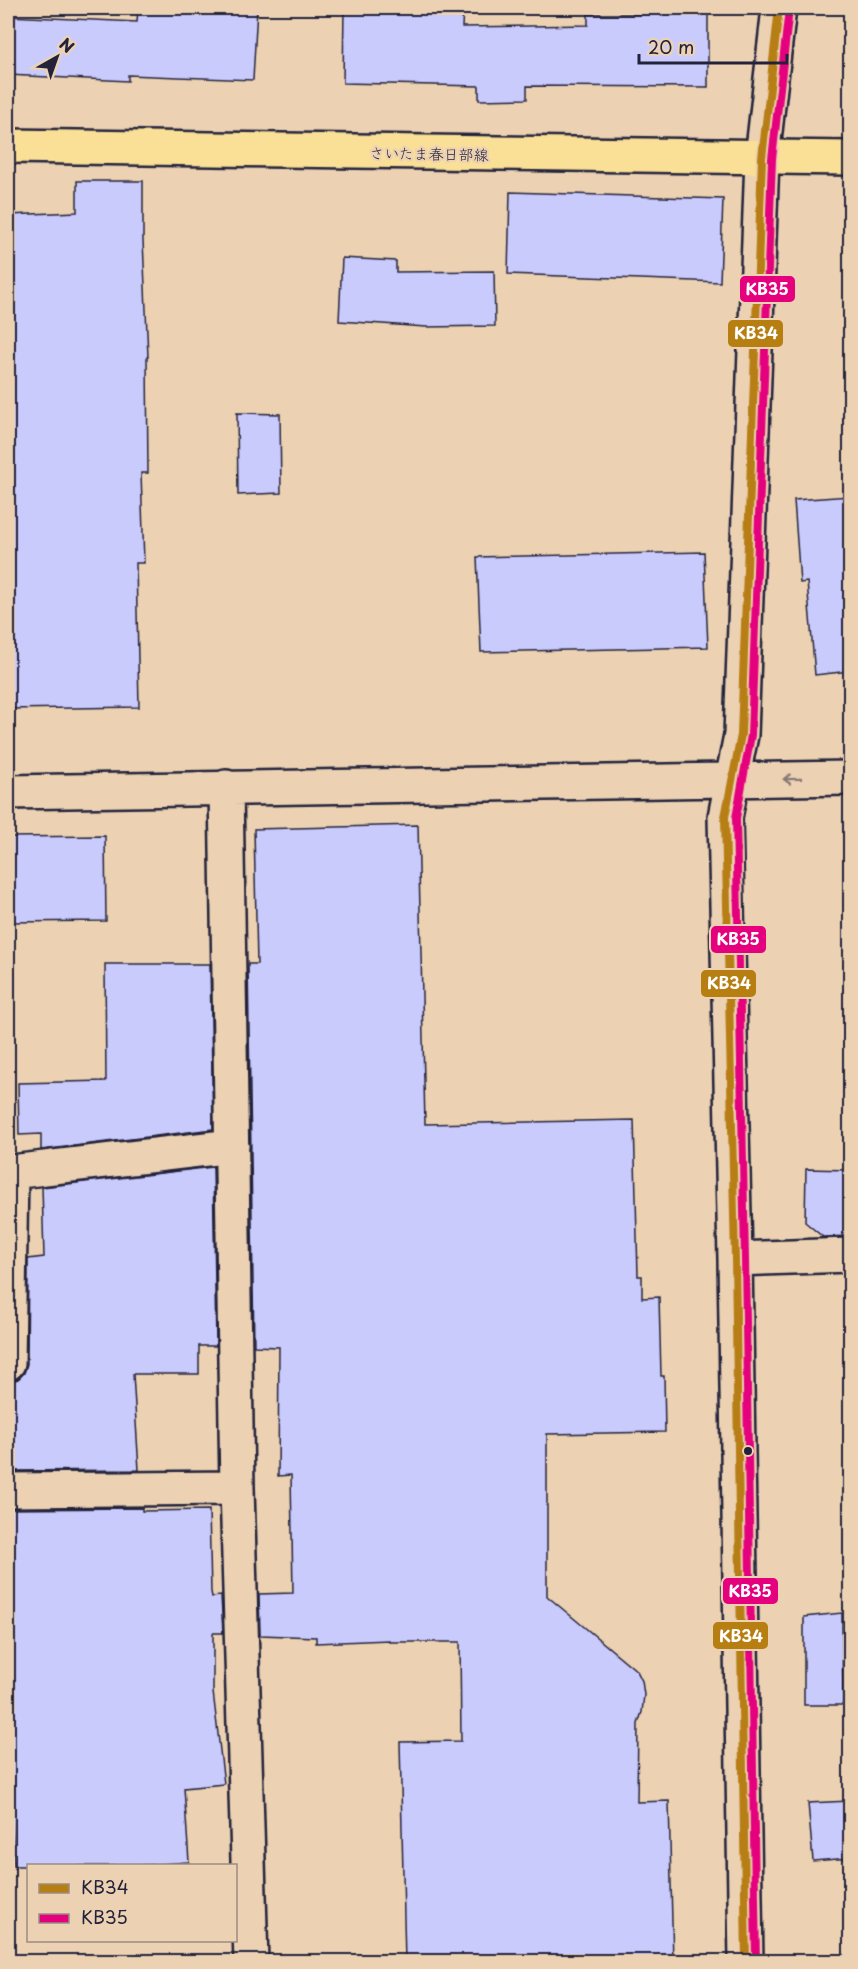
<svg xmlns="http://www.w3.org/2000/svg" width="858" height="1969" font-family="'Playpen Sans','Klee One',sans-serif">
<rect width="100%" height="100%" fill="#ecd2b3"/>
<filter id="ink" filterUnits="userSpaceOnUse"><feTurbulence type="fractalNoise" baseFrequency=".0167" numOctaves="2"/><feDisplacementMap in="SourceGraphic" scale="12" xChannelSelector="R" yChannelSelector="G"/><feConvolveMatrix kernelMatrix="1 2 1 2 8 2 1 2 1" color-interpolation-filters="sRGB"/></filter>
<g filter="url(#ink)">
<path fill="#cacbfd" stroke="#22223b" stroke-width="1.5" d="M138 8H257L253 80 128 75V81L8 75V16L137 22Z
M344 8H463L462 27 588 25V14H708V87L527 86V99L479 100V86L343 83Z
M77 181H143V240L148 357H147L148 473H141L144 563H136L139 707 8 709V215L77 212Z
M510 192 723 199 720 282 508 274Z
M342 258 396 261V272L494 271 495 326 426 327 339 321Z
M237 413 280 414 281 493 238 495Z
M850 496V671L815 675 807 582 800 583 794 500Z
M704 552 708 647 481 652 477 557Z
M418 825 425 1124 634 1120 638 1276H642V1298L659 1297 661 1376H664L665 1432 547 1434V1596L637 1671 642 1681 644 1695 642 1712 638 1724 637 1802 669 1801 673 1962H405L400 1742 461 1741 460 1642H389V1640L316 1643V1637L260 1635 259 1594 293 1593 291 1475 278 1476 279 1347 254 1346 248 964H257L254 829Z
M105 836 106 921 8 922V837Z
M105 964H210L213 1129 41 1150V1134L19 1135 18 1083 106 1081Z
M213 1167 216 1346H199V1374H133L139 1470 8 1471V1382L18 1379 24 1373 27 1364 28 1259 44 1257 42 1187Z
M806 1169 850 1170V1236L823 1237 805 1222Z
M142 1508V1511L209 1510 211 1592 212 1597 221 1596 223 1633H213V1692L224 1784 184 1788 189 1862 132 1866H14L10 1788H8V1509Z
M842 1613 843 1705H804V1617Z
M850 1801V1858L813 1861 808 1803Z"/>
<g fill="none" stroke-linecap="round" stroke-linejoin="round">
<g stroke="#22223b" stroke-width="38">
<path id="minor" d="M226 787 237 1488 251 1962
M8 792 850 778
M735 1259 850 1255
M8 1363 11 1172 232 1146
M8 1490 237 1488
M746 1962 735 1259 725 817 741 735 762 158 779 8"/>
</g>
<g stroke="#22223b" stroke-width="38">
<path id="major" d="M8 146 850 158"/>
</g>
<use href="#minor" stroke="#ecd2b3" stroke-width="33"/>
<use href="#major" stroke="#fadf96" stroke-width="33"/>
<g stroke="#ecd2b3" stroke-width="12">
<path id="bus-1" d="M746 1962 735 1259 725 817 741 735 762 158 779 8"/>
</g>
<g stroke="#ecd2b3" stroke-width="12">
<path id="bus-2" d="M756 1962 745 1259 736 818 751 735 772 159 789 9"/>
</g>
<use href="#bus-1" stroke="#b77e12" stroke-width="8"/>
<use href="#bus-2" stroke="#e5007d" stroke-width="8"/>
</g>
<defs><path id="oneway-shaft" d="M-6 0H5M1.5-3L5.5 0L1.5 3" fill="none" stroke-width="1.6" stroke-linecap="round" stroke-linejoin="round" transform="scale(1.5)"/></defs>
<use stroke="#877a77" href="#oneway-shaft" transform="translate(792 779) rotate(179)"/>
</g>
<circle fill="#22223b" stroke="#ecd2b3" stroke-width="2" cx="748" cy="1451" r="5"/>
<g text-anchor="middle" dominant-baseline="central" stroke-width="4.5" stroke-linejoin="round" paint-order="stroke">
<g font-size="15" fill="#22223b" stroke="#ecd2b3">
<text transform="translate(429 153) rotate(1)">さいたま春日部線</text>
</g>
</g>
<g stroke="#ecd2b3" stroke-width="2">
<rect x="739" y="275" width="57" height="28" rx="6" fill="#e5007d"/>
<rect x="727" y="319" width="57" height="29" rx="6" fill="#b77e12"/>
<rect x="710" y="925" width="57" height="29" rx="6" fill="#e5007d"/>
<rect x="700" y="969" width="57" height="29" rx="6" fill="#b77e12"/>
<rect x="722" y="1577" width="57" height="28" rx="6" fill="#e5007d"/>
<rect x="712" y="1621" width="57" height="29" rx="6" fill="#b77e12"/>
</g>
<g font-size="16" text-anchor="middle" font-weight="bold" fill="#fff">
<text x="767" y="295">KB35</text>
<text x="756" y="339">KB34</text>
<text x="738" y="945">KB35</text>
<text x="729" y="989">KB34</text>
<text x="750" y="1597">KB35</text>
<text x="741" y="1642">KB34</text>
</g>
<rect width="858" height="1969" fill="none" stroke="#ecd2b3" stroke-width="30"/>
<rect x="15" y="15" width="828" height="1939" fill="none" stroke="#22223b" stroke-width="2" filter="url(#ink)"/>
<rect x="27" y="1864" width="210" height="78" fill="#ecd2b3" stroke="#9b8c83" stroke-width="1.5"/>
<rect x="39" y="1884" width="30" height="9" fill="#b77e12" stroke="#9b8c83" stroke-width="1.5"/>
<text x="81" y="1894" font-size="18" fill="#22223b">KB34</text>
<rect x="39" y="1914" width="30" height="9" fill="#e5007d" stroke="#9b8c83" stroke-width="1.5"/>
<text x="81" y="1924" font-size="18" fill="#22223b">KB35</text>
<g transform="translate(57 57) rotate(40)" stroke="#ecd2b3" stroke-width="4.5" paint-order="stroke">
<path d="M0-4.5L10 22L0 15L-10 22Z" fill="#22223b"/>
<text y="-9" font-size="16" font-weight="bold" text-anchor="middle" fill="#22223b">N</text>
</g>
<path d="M639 54v9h148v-9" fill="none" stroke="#22223b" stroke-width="3"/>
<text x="648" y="54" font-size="18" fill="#22223b" stroke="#ecd2b3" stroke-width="4.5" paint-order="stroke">20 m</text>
</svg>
